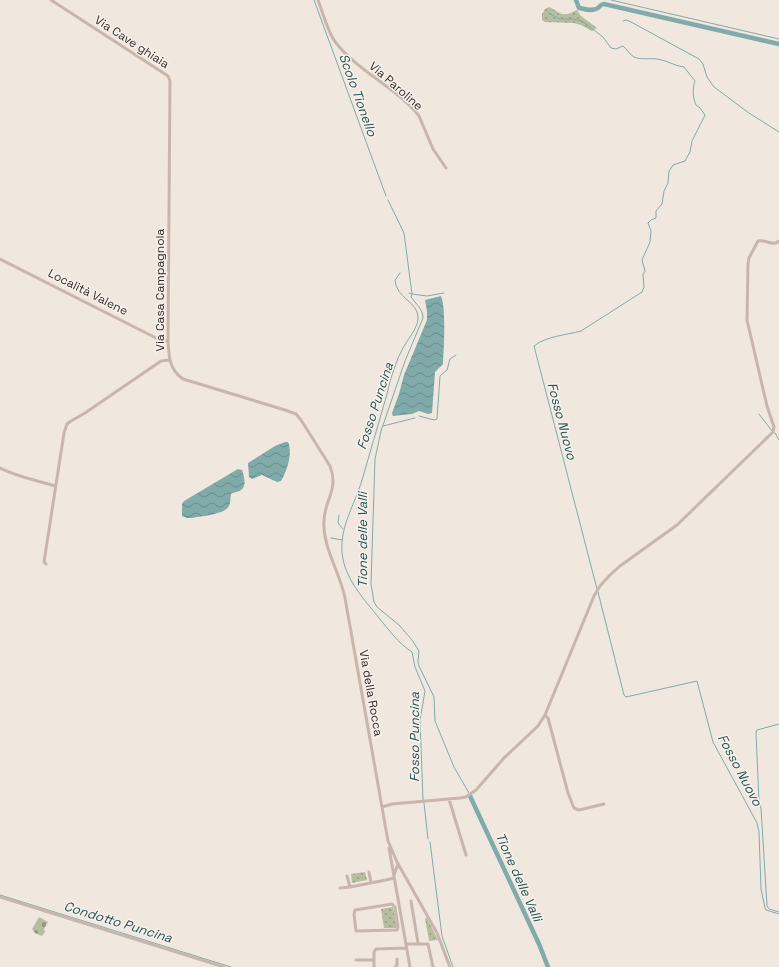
<svg xmlns="http://www.w3.org/2000/svg" width="779" height="967" font-family="'Space Grotesk',sans-serif">
<defs>
<pattern id="cemetery-stones" width="16" height="16" patternUnits="userSpaceOnUse"><rect width="16" height="16" fill="#b6bea0"/><path d="M2 7V4a2 2 0 0 1 4 0v3zM10 15v-3a2 2 0 0 1 4 0v3z" fill="#959b83"/></pattern>
<pattern id="park-dots" width="8" height="8" patternUnits="userSpaceOnUse"><rect width="8" height="8" fill="#b6bea0"/><path d="M2 2h.1M6 6h.1" fill="none" stroke="#959b83" stroke-width="1.8" stroke-linecap="round"/></pattern>
<pattern id="water-waves" width="16" height="10" patternUnits="userSpaceOnUse"><rect width="16" height="10" fill="#80abaa"/><path d="M0 5q4-4 8 0t8 0" fill="none" stroke="#6a8c8b"/></pattern>
</defs>
<rect width="100%" height="100%" fill="#f0e7df"/>
<path fill="url(#cemetery-stones)" d="M39 917 48 922 44 929 45 932 42 936 35 933 32 929Z"/>
<path fill="url(#park-dots)" d="M549 7C556 9 559 16 568 14 572 13 573 11 577 10L581 16 597 28 592 31 581 25 574 23 545 22 542 20V14L545 9Z
M365 872 367 880 352 883 351 874Z
M393 907 397 928H384L381 909Z
M425 918H427L438 940 429 941Z"/>
<path fill="url(#water-waves)" d="M441 296C446 307 444 348 443 361V364L435 372 432 413 428 414 419 411 412 414 393 416 392 413 399 394 404 375 427 320V311L425 300Z
M285 442H288C293 453 287 471 281 481L277 482 262 475 252 479 249 477 248 463 275 446Z
M238 469 242 470C244 476 247 486 241 490 239 492 234 492 231 494 230 498 231 502 229 506 224 515 201 516 192 518H187L182 516V504L184 501Z"/>
<g fill="none" stroke-linecap="round" stroke-linejoin="round">
<path stroke="#80abaa" stroke-width="1" d="M314 0 386 196
M611 0 779 39
M549 13 559 19H573L582 21 603 37 611 48 616 49 623 46C627 49 630 55 634 57 641 60 650 58 657 59 667 60 674 66 684 67L695 81C692 88 693 99 696 105L700 108 705 115 692 141 690 152 686 159 685 161 673 165 669 171 668 183 664 191 662 204 656 211V218L651 220 648 223 651 231 650 242 642 260 645 271 643 274 644 287 642 292 581 331C567 335 546 336 534 346L597 589
M623 21 626 20 631 22 699 59 703 64 707 77 714 87 749 113 779 132
M388 200 404 233 412 294 427 296 444 293
M400 273 395 280C396 298 418 302 418 317 419 328 405 342 401 352 397 359 395 367 392 375 389 383 388 392 385 401 377 427 370 454 362 480 355 504 340 526 342 552 344 578 363 598 379 618 389 630 398 643 412 652L415 667 425 691 420 720 423 800
M409 293 412 294 411 297C416 304 423 309 423 318L405 361 381 431 375 459 371 584 374 602 377 607 399 625 412 640 419 651 418 662 419 666 434 697 435 721 454 767 469 793
M759 414 772 431
M419 416 434 420 437 419 440 376 447 370 450 359 456 355
M383 426 415 418
M775 433 779 440
M339 515 338 523 343 529
M331 538 342 540
M598 592 624 695 626 697 697 681 713 742 757 823 759 832 761 889 765 908 766 910 779 914
M779 724 757 730 756 732 759 802 761 808 767 906 769 909 779 912
M424 803 428 839
M430 842 442 936 453 967
M0 895 231 967"/>
<path stroke="#80abaa" stroke-width="4.5" d="M576 0 579 8C585 9 592 12 598 8 600 6 601 4 604 4L779 44
M470 796 539 944 548 967"/>
<path stroke="#c8b6ac" stroke-width="3" d="M51 0 168 76 170 81 168 341C169 357 169 369 183 379L285 410 296 414 301 420 330 466C339 489 325 499 324 520 322 547 340 572 345 598L388 841 397 862 437 933 450 967
M318 0C323 13 328 33 336 43 359 72 397 88 419 116L433 149 446 168
M0 259 162 341H168
M0 468C18 477 36 480 55 486
M46 564 44 562 64 433 67 424 71 421 85 413 161 361 169 360
M545 715 548 718 568 793 574 808 579 810 604 804
M449 799 466 855
M382 807 392 804 460 798 466 797 476 790 504 758 538 726 545 715 594 596 600 586 610 575 620 566 677 525 773 432 774 427 767 406 747 320 748 264 749 258 758 241C766 239 772 247 779 241
M389 848 410 967
M369 872 371 883
M394 875 398 864
M347 876 350 887 386 880 394 878
M340 888 350 887
M0 897 224 967
M411 901 418 943
M392 904 395 907 398 927 397 930 356 931 354 914 355 910Z
M406 944H428L433 967
M356 960H374
M374 967V952L376 949 406 948
M395 967 397 965V959"/>
</g>
<g text-anchor="middle" dominant-baseline="central" stroke-width="3" stroke-linejoin="round" paint-order="stroke">
<g font-size="12" fill="#362d2a" stroke="#f8f1eb">
<text transform="translate(132 42) rotate(33)">Via Cave ghiaia</text>
<text transform="translate(396 86) rotate(41)">Via Paroline</text>
<text transform="translate(160 290) rotate(-90)">Via Casa Campagnola</text>
<text transform="translate(88 292) rotate(27)">Località Valene</text>
<text transform="translate(371 693) rotate(80)">Via della Rocca</text>
</g>
<g font-size="13" font-style="italic" fill="#235454" stroke="#f8f1eb">
<text transform="translate(358 95) rotate(70)">Scolo Tionello</text>
<text transform="translate(375 406) rotate(-72)">Fosso Puncina</text>
<text transform="translate(562 421) rotate(75)">Fosso Nuovo</text>
<text transform="translate(362 540) rotate(-90)">Tione delle Valli</text>
<text transform="translate(414 737) rotate(-90)">Fosso Puncina</text>
<text transform="translate(740 770) rotate(62)">Fosso Nuovo</text>
<text transform="translate(519 877) rotate(66)">Tione delle Valli</text>
<text transform="translate(118 922) rotate(17)">Condotto Puncina</text>
</g>
</g>
</svg>
